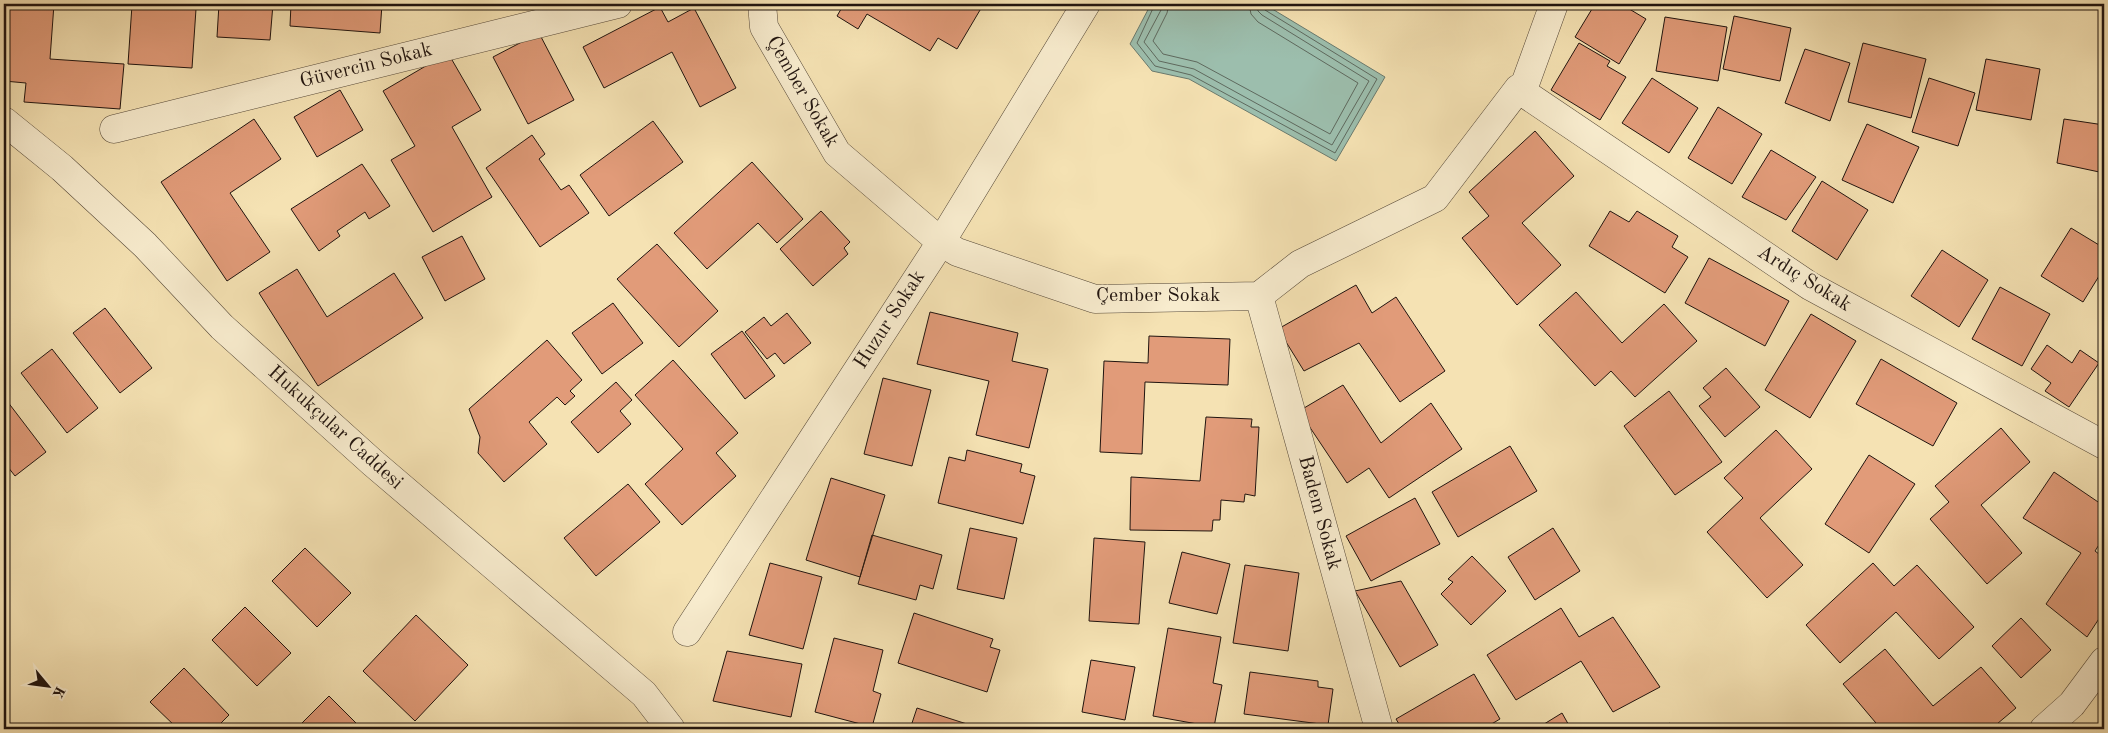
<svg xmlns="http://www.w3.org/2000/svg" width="2108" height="733" font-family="'Old Standard TT',serif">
<rect width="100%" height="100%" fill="#f5e2b3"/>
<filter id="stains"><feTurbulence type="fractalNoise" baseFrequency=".004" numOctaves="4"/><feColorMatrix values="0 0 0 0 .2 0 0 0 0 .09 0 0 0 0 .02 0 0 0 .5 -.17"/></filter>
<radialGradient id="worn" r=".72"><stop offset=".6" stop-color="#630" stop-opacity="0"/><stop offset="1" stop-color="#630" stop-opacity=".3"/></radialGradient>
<path fill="#9cbead" stroke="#6a7a6e" d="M1151 4H1264L1385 77 1336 161 1189 79 1152 71 1130 44Z"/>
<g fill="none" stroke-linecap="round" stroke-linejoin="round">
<path stroke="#5e695e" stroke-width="1" d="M1155 4 1137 43 1155 66 1191 75 1335 153 1377 79 1265 10 1263 4
M1162 4 1161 10 1144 42 1159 61 1194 69 1332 145 1369 81 1262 15 1258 11 1256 4
M1169 4 1167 13 1153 41 1163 54 1197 62 1330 134 1358 83 1258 22 1251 14 1249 4"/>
</g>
<path fill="#e19b79" stroke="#20140f" d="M5 4H54L50 59 124 64 120 109 24 102 26 83 4 81Z
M219 4H273L270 40 217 37Z
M291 4H382L380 33 290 26Z
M844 4H981L983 5 957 49 938 38 930 51 867 14 858 29 837 16Z
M1595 4H1621L1646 19 1619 64 1575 37Z
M132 5 196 9 192 68 128 64Z
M660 7 668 22 694 8 736 88 700 107 672 52 604 88 583 47Z
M1734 16 1791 28 1780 81 1723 69Z
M1665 17 1727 27 1718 81 1656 71Z
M539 33 574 100 528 124 493 57Z
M1579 43 1610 61 1607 66 1626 77 1600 120 1551 90Z
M1863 43 1926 59 1911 118 1848 102Z
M1805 49 1850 63 1830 121 1785 103Z
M448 53 481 110 452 127 492 197 433 232 391 160 415 146 383 91Z
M1986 59 2040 69 2031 120 1976 110Z
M1652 78 1698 108 1669 153 1622 123Z
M1929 78 1975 93 1958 146 1912 132Z
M340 90 363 130 317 157 294 117Z
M1718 107 1762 134 1732 184 1688 158Z
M254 119 281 159 230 193 270 252 227 281 161 182Z
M2064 119 2104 125V173L2057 163Z
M653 121 683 162 609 216 580 175Z
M1867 124 1919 147 1893 203 1842 180Z
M1535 131 1574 176 1522 223 1561 265 1517 305 1462 238 1489 216 1469 192Z
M532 135 545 154 539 159 561 190 569 185 589 213 540 247 486 168Z
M1771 150 1816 177 1786 220 1742 197Z
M752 162 803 219 777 243 758 223 707 269 674 233Z
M362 164 390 206 369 219 365 212 337 231 340 236 319 251 291 209Z
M1822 181 1868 210 1837 260 1792 231Z
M821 211 850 242 844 248 848 254 813 286 780 249Z
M1610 211 1629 222 1637 211 1678 236 1672 247 1688 257 1665 293 1589 246Z
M2071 228 2104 248V268L2083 302 2041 276Z
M462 236 485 279 445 301 422 257Z
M657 244 718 311 679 347 617 279Z
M1942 250 1988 280 1959 327 1911 296Z
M1709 258 1789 301 1765 346 1685 303Z
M297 269 327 317 394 273 423 318 318 386 259 293Z
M1356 285 1372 313 1396 297 1445 371 1400 402 1359 343 1304 371 1278 329Z
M2000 287 2050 314 2022 366 1972 339Z
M1576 292 1622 343 1664 304 1697 341 1635 397 1611 371 1595 386 1539 325Z
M613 303 643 343 602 374 572 333Z
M105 308 152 368 120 393 73 333Z
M930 312 1018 333 1012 361 1048 369 1029 448 976 435 989 381 917 364Z
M787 313 811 343 784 364 775 353 767 359 745 332 764 317 771 326Z
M1811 314 1856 341 1810 418 1765 390Z
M742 331 775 376 745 399 711 354Z
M1149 336 1230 339 1228 385 1145 382 1142 454 1100 452 1104 361 1148 363Z
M547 340 582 380 570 391 575 396 565 405 557 397 529 422 547 444 504 482 478 453 480 437 469 409Z
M2047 345 2072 363 2080 350 2099 363 2069 407 2045 391 2051 383 2031 369Z
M52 349 98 408 67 433 21 373Z
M1881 359 1957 403 1933 446 1856 404Z
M673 360 738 433 716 453 736 476 682 525 645 484 683 449 635 395Z
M1726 368 1760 407 1725 437 1699 406 1711 397 1703 388Z
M883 378 931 390 912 466 864 454Z
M616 382 632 400 620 411 631 424 598 453 571 422Z
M1343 385 1381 443 1431 403 1462 449 1389 498 1369 468 1347 483 1299 411Z
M1669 391 1722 462 1675 495 1624 426Z
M4 397 46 452 15 476 4 462Z
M1206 417 1252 419 1251 427H1259L1255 496 1245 494 1244 502 1221 500 1220 520H1213L1212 531 1130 530 1131 477 1200 481Z
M2001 428 2030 462 1981 505 2022 553 1987 584 1930 519 1949 502 1935 486Z
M1776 430 1812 469 1760 518 1803 565 1767 598 1707 532 1743 498 1724 478Z
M1510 446 1537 491 1458 537 1432 492Z
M967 450 1022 464 1020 472 1035 476 1023 524 938 503 949 457 965 461Z
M1869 455 1915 484 1869 553 1825 524Z
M2054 472 2104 506V537L2095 551 2104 558V611L2087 637 2046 604 2081 553 2023 518Z
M831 478 885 495 860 577 806 560Z
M628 484 660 522 596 576 564 538Z
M1415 498 1440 544 1371 581 1346 536Z
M970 528 1017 538 1004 599 957 589Z
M1553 528 1580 571 1535 600 1508 557Z
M872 535 942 555 933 589 920 585 916 600 858 584Z
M1094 538 1145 542 1139 624 1089 621Z
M305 548 351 593 317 627 272 581Z
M1182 552 1230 564 1217 614 1169 603Z
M1472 556 1506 591 1471 625 1441 594 1453 582 1448 579Z
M770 563 822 577 803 649 749 635Z
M1873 563 1894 586 1917 565 1974 627 1939 659 1896 612 1840 663 1806 625Z
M1245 565 1299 573 1288 651 1233 643Z
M1401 581 1438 645 1400 667 1355 591Z
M245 607 291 653 257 686 212 640Z
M1561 608 1579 637 1613 617 1660 687 1613 712 1581 661 1516 700 1487 655Z
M914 613 993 639 990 647 1000 650 987 692 898 663Z
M416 615 468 665 415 721 363 671Z
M2021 618 2051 650 2021 678 1992 646Z
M1168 628 1221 637 1213 683 1222 685 1214 727 1153 716Z
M834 638 883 650 873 691 881 694 872 727 815 712Z
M1885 649 1933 706 1981 667 2016 708 1991 729H1881L1843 684Z
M727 651 802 664 791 717 713 701Z
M1091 660 1135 667 1125 720 1082 712Z
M184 668 229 715 215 729H178L150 702Z
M1250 672 1318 681V687L1333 689 1328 725 1244 714Z
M1474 674 1500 719 1483 729H1402L1396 719Z
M329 696 362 729H296Z
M917 708 970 725 969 729H910Z
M1562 713 1571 729H1536Z
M1670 723 1675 729H1661Z"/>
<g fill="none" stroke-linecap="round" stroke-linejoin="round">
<g stroke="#554838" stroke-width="29">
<path id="minor" d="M762 4 764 27 837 153 941 242 957 252 1095 299 1259 296 1300 264 1435 198 1518 89 1525 84 1554 4
M1518 89 1810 286 2104 445
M4 121 62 168 145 245 222 327 373 463 644 694 671 729
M114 129 618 4
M1259 296 1379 729
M687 632 941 242 1086 4
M2044 729 2072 704 2104 661"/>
</g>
<use href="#minor" stroke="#f8ecce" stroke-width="28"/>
</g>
<g text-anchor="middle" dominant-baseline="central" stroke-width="4.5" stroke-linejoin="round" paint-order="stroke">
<g font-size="20" fill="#20140f" stroke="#f8ecce">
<text transform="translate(366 66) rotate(-14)">Güvercin Sokak</text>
<text transform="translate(802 92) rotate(60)">Çember Sokak</text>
<text transform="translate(1804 279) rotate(32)">Ardıç Sokak</text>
<text x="1158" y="296">Çember Sokak</text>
<text transform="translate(890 320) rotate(-57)">Huzur Sokak</text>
<text transform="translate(335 428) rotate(42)">Hukukçular Caddesi</text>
<text transform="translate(1319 513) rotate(75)">Badem Sokak</text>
</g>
</g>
<rect width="2108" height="733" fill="none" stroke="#f5e2b3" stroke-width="20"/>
<rect x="5" y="5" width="2098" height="723" fill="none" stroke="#20140f" stroke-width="2.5"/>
<rect x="10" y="10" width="2088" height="713" fill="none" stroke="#20140f"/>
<g transform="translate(48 686) rotate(119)" stroke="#f8ecce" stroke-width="4" paint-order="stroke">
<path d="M0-4L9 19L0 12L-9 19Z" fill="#20140f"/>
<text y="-8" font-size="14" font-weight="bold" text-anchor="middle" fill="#20140f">K</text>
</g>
<rect width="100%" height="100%" filter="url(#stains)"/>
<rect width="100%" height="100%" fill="url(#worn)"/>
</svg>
